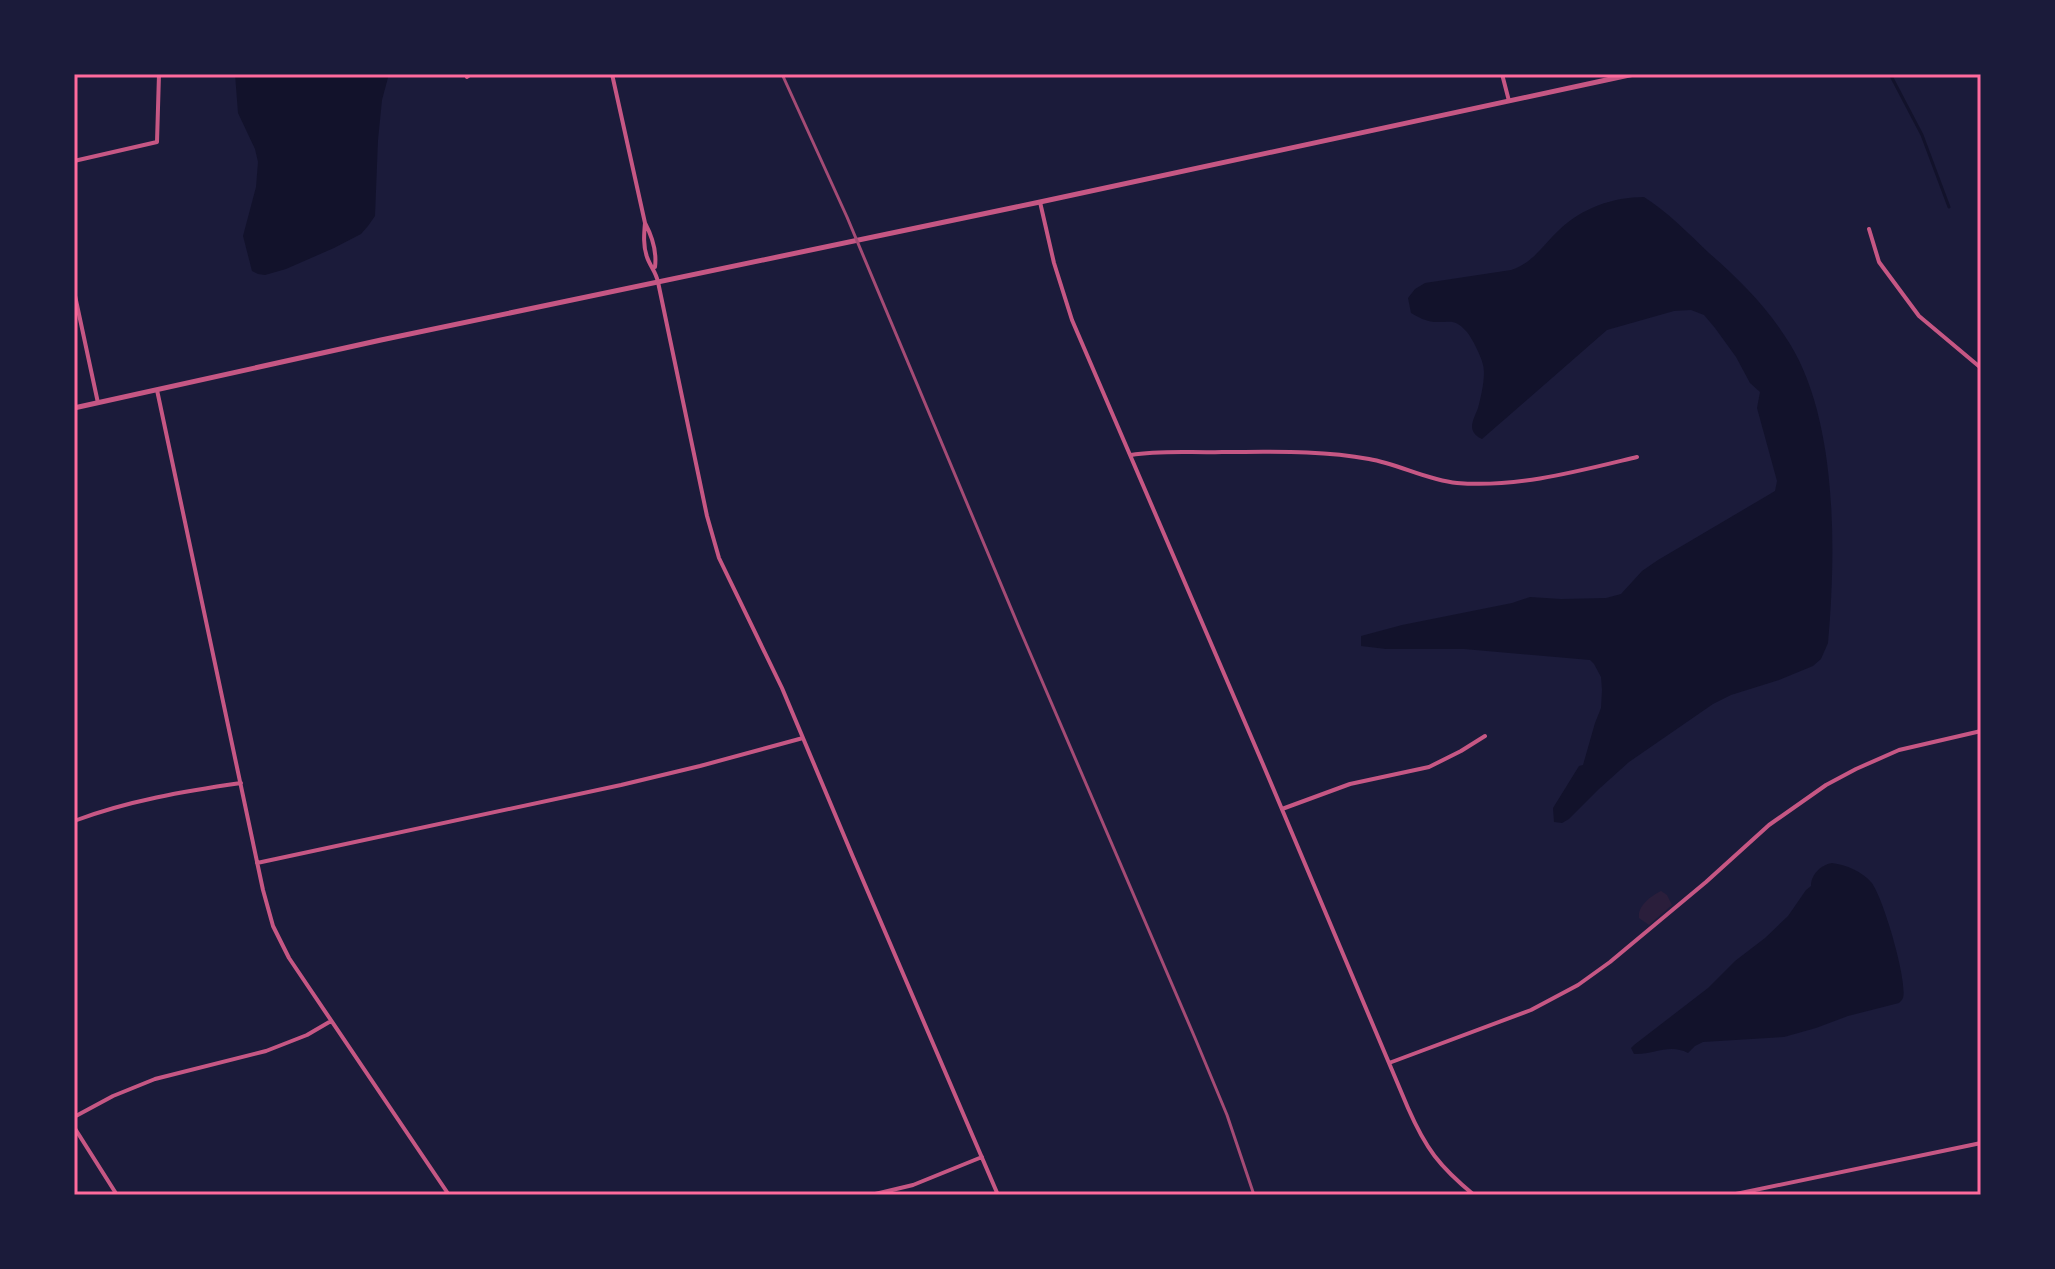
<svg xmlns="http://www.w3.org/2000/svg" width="2055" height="1269" font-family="'Fira Sans',sans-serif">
<rect width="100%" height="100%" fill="#1b1b3a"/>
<path fill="#2a1e3b" d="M1661 891 1667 895 1672 905 1649 925 1639 918C1637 906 1651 896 1661 891Z"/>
<path fill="#12122b" d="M235 74H389L382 100 378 140 375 216 368 226 361 234 334 248 286 269 265 275 258 274 252 271 243 236 256 187 258 162 255 149 238 113Z
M1644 197C1668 212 1689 234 1709 253 1740 280 1768 308 1790 344 1838 422 1836 554 1828 643L1821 659 1813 666 1779 680 1731 695 1713 704 1629 762 1599 789 1569 819 1562 823 1554 822 1553 808 1579 766 1583 765 1595 723 1601 708 1602 690 1601 677 1594 664 1590 660 1464 649H1386L1361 646V636L1402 625 1512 603 1530 597 1561 599 1606 598 1621 594 1642 571 1658 560 1775 491 1777 481 1757 408 1760 392 1750 383 1736 357 1715 328 1704 315 1691 310 1674 311 1607 330 1482 439C1466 431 1473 421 1478 408 1481 397 1486 376 1483 365 1481 356 1473 340 1467 332 1454 317 1450 323 1434 322 1425 321 1418 317 1411 313L1408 298 1415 289 1425 283 1511 270C1533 263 1543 245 1559 230 1582 208 1613 197 1644 197Z
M1832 863C1847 865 1861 871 1871 882 1883 896 1908 982 1903 998 1902 1000 1900 1002 1899 1003L1848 1016 1816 1028 1784 1037 1703 1042 1695 1046 1688 1053C1669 1043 1654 1055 1634 1054L1631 1048 1634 1045 1708 988 1735 961 1765 938 1788 916 1806 890 1811 886C1811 875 1820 865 1832 863Z"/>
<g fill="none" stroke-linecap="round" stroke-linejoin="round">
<path stroke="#12122b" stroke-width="3" d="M1890 74 1922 135 1949 207"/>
<path stroke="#c65784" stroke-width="4" d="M612 74 645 223C653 238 657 251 655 267
M1502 74 1509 101
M467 77 471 74
M74 161 157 142 159 74
M1040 202 1054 263 1072 320 1262 762 1408 1108C1426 1149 1439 1166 1474 1195
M645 223C644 234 643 246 647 257 650 266 656 272 658 282L707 516 719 558 782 688 853 857 998 1195
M1869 229 1879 262 1919 316 1981 368
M74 291 98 403
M157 390 263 890 273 926 289 958 449 1195
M1131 455C1161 450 1192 453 1222 452 1271 452 1320 450 1369 459 1399 464 1426 480 1457 483 1517 488 1579 471 1637 457
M1282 809 1350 784 1429 767 1461 751 1485 736
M74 821C127 801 185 791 241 783
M257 863 621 785 700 766 803 738
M1389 1063 1531 1010 1578 985 1610 962 1706 882 1769 825 1826 785 1856 769 1899 750 1981 731
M74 1117 113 1096 155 1079 266 1051 307 1035 331 1021
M74 1127 117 1195
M871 1195 913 1185 982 1157
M1731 1195 1981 1143"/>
<path stroke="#c65784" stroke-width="5" d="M74 408 381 340 1040 202 1634 74"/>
<path stroke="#a44b75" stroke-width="3" d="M782 74 847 217 1018 625 1195 1038 1227 1115 1254 1195"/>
</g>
<rect width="2055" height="1269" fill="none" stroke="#1b1b3a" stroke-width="152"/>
<rect x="76" y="76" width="1903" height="1117" fill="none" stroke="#ff6b9d" stroke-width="3"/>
</svg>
